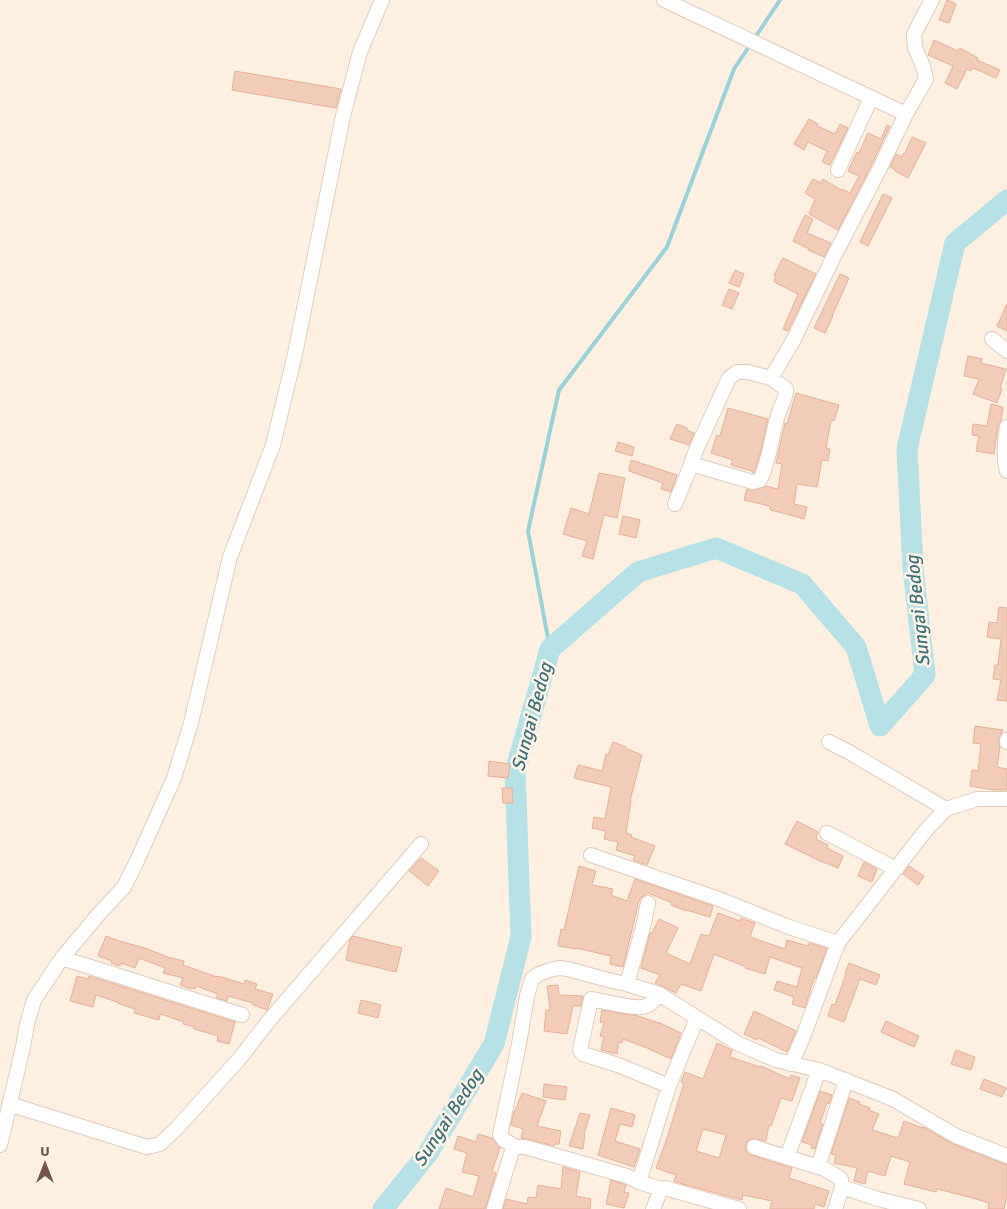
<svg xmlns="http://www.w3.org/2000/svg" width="1007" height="1209" font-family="Signika,sans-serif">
<rect width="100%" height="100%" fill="#fdf0e0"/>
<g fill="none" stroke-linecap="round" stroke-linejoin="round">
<path stroke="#9ad2d9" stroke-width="4" d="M550 649 528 531 559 390 667 247 734 69 780 0"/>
<path stroke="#b4e2e7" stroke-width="21" d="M383 1209 428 1153 494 1044 521 937 515 772 550 649 638 572 716 548 802 584 856 647 880 726 925 675 913 568 907 449 955 243 1007 200"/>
</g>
<path fill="#f3ccb7" stroke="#e7b196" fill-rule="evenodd" d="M947 0 956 4 949 23 939 20Z
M934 40 958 51 960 48 978 58 977 60 1000 70 996 78 973 68 971 71 967 69 957 89 945 83 953 66 928 55Z
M235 71 341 89 336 108 232 90Z
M809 119 818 124 817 126 835 134 840 124 848 128 830 165 822 162 827 151 808 142 804 150 794 144Z
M887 125 890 126 871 166 838 230 809 214 815 199 805 193 813 179 821 183 823 179 841 190 842 189 850 193 859 176 848 171 857 152 859 153 868 133 881 139Z
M912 137 926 143 908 178 895 171 896 170 890 167 896 154 902 157 904 153H905Z
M883 194 892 198 868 246 860 242Z
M805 215 813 219 807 233 831 243 824 257 808 250 809 249 793 241Z
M783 258 816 274 788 331 783 329 798 294 774 282 776 276 774 275Z
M735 270 744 274 739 287 729 283Z
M840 274 849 278 832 316H833L825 333 814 328Z
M729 289 739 293 732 309 722 305Z
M1007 304V331L997 326Z
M968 356 982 359 981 363 1006 369 1000 388 1002 389 997 403 973 394 979 379 964 376Z
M796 393 839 405 834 421 831 420 826 448 830 449 828 461 822 460 817 487 797 484 794 504 807 507 804 519 790 515H791L770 510V506L744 500 747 489 755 490 766 486 778 489 782 464 776 463 785 423 787 424Z
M991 404 1003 407 1001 421 998 426 994 454 976 451 979 436 972 435 973 424 987 426Z
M728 408 768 419 760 454 754 473 752 472V471L731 465 733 460 711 453 717 435 720 436Z
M677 424 687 428V430L694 433 689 445 670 439Z
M618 442 634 447 632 456 615 451Z
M631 460 677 475 671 492 661 489 663 483 629 471Z
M599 473 625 478 617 518 604 515 593 559 582 556 587 541 563 534 571 508 589 514Z
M623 516 640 520 636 538 619 534Z
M999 607 1007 608V701L997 700 1001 680 993 679 995 665H998L1001 639 987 637 989 622 997 623Z
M975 726 1003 730 998 740 1000 747 997 767 1007 769V790H994L970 786 972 770 978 771 981 744 973 743Z
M613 742 626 747 625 748 642 755 630 801H631L626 833 632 835 631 837 655 846 647 865 633 860 635 856 616 850 618 842 604 839 606 831 592 828 594 817 605 819 611 787 574 778 578 765 602 771 606 754 608 755Z
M489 761 510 764 508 778 488 776Z
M502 788H512L513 803H503Z
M797 821 818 832 816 839 828 845 827 848 843 856 838 868 820 861 785 844Z
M421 858 439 871 428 886 409 871Z
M864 862 877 869 872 882 858 876Z
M579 866 596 871 592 885 613 889 611 895 627 901 635 879 713 906 710 917 686 910V911L671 905 672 903 648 893 642 897 639 901 623 967 610 964 611 956 576 948V949L558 946 561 929 564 930Z
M909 866 924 876 918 885 903 874Z
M718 913 740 921 741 918 755 923 750 937 785 949 787 940 808 946 809 943 827 948 816 978H814L805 1008 792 1004 794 997 774 990 777 981 797 987 802 968 770 957 765 974 745 968 746 967 714 954 701 991 681 984 676 993 655 983 660 975 641 968 650 933H652L659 919 678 928 666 953 690 964 701 934 709 936Z
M106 936 119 941 145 948 168 957 184 961 183 965 217 977 218 976 244 984 245 980 257 984 255 989 273 994 268 1008 267 1010 253 1005V1003L228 996 227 1001 216 998 218 994 196 986 195 989 192 988V989L180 985 183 978 163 973 165 968 139 958 135 968 121 963 120 966 111 963 112 961 98 956Z
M353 936 402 948 396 972 346 960 350 939Z
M849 963 880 975 876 985 860 979 844 1022 828 1016 832 1004 835 1005 846 974 845 973Z
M77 976 88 979 89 976 235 1022 229 1044 217 1041 218 1036 194 1029V1027L183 1024 184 1022 160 1014 159 1020 134 1013 135 1009 117 1003V1002L96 995 93 1007 70 1001Z
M558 985 559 995 583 996 581 1006H573L567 1034 544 1031 546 1010H550L547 986Z
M361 1000 381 1005 378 1018 358 1013Z
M602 1010 638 1016 662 1024 681 1033 671 1059 647 1048 623 1039 622 1043 619 1042 617 1054 601 1050 604 1037 600 1036 604 1023 600 1022Z
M754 1011 796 1031 787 1052 758 1038 757 1040 744 1034Z
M886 1021 919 1036 914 1047 881 1032Z
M717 1043 732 1050 730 1057 760 1067 761 1066 790 1079 791 1075 800 1078 792 1101 781 1098 771 1126 769 1125 766 1141 757 1139H752L748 1140 746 1144 745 1148 747 1153 751 1155 792 1168 789 1178 829 1191 824 1207 815 1204 814 1209H770L772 1201 743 1195 742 1200 679 1183 674 1181 676 1175 656 1168 667 1138 684 1083 681 1082 685 1072 703 1079ZM703 1129 726 1135 719 1158 696 1151Z
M956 1050 975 1057 971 1070 951 1064Z
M984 1079 1006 1088 1002 1097 980 1089Z
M544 1084 567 1087 565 1100 543 1097Z
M820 1091 832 1095 829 1104 827 1103 820 1123 823 1124 815 1149 811 1148 812 1145 802 1142Z
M522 1093 546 1101 537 1126 561 1131 559 1144H555L554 1146 527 1139 521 1138 523 1129 511 1125 514 1111H515Z
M849 1098 860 1102 859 1104 870 1108 869 1110 879 1114 872 1130 898 1138 904 1121 923 1128V1127L953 1144 1007 1165V1196L1004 1209H988L989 1203 969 1197 937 1189 936 1192 904 1184 910 1162 891 1156 885 1176 868 1171 865 1184 854 1181 857 1168 834 1163 836 1155 831 1154Z
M611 1108 635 1115 632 1127 620 1124 615 1141 640 1149 634 1167 598 1155Z
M580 1113 590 1115 584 1134 585 1135 583 1149 569 1146Z
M478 1134 492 1138 500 1148 492 1171 496 1173 485 1209H439L446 1188 473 1197 479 1176 462 1172 467 1153 454 1149 458 1136 476 1142Z
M563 1167 580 1172 576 1196 591 1199 590 1209H503L506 1199 527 1204 528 1197 536 1198 538 1185 561 1189Z
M611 1180 626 1185 624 1192 629 1193 624 1208 606 1204Z"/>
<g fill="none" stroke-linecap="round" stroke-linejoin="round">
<g stroke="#e1ccbc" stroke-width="16">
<path id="minor" d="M664 0 906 114
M838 170 871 98
M992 339 1007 351
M1007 427C1005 441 1003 457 1007 471
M691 464 753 482 760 480C770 460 771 437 778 415 781 405 786 399 786 389L771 378
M675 504 689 470 696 450 729 378 737 372H748L771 378 793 341 833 258 879 170 906 114 926 79 923 66 915 48 914 34 932 0
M1007 740V742
M829 742 847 751 946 809
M827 833 896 869
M591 855 719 899 789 927 838 943
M62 958 242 1015
M627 984 643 927 648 903
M659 994C655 1000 650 1006 643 1007 633 1009 603 1001 591 999L580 1050 583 1054 618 1065 669 1086
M791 1064 803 1037 838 943 926 830 946 809 977 799H1007
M9 1104 147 1147 160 1144 177 1128 240 1058 267 1023 421 844
M0 1145 23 1047 27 1024 34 1000 62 958 98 915 124 887 136 863 174 778 191 723 230 557 273 445 295 354 343 116 360 52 382 0
M516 1147 504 1140 500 1135 519 1044 527 996 532 979 539 974 550 970 559 968 568 969 612 981 627 984 659 994 739 1044 776 1060 819 1070 893 1099 956 1136 1007 1156
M754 1147 825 1169 841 1179 842 1187 835 1209
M787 1157 819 1070
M818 1167 846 1080
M842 1187 878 1199 919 1209
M661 1189 666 1188 672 1190 739 1209
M494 1209 513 1148 516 1147H525L627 1176 639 1182
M653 1209 661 1189 639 1182 669 1086 697 1018"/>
</g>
<use href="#minor" stroke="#fff" stroke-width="14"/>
</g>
<g text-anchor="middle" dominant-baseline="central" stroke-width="5" stroke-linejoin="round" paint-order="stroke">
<g font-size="19" font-style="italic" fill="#3a737b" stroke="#fff4e7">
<text transform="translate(918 611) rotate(-96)">Sungai Bedog</text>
<text transform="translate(532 717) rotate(-75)">Sungai Bedog</text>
<text transform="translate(448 1118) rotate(-57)">Sungai Bedog</text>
</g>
</g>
<g transform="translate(45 1164)" stroke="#fff4e7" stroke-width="4" paint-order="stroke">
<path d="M0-4L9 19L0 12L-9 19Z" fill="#755547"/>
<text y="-8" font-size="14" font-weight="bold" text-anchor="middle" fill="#755547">U</text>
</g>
</svg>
